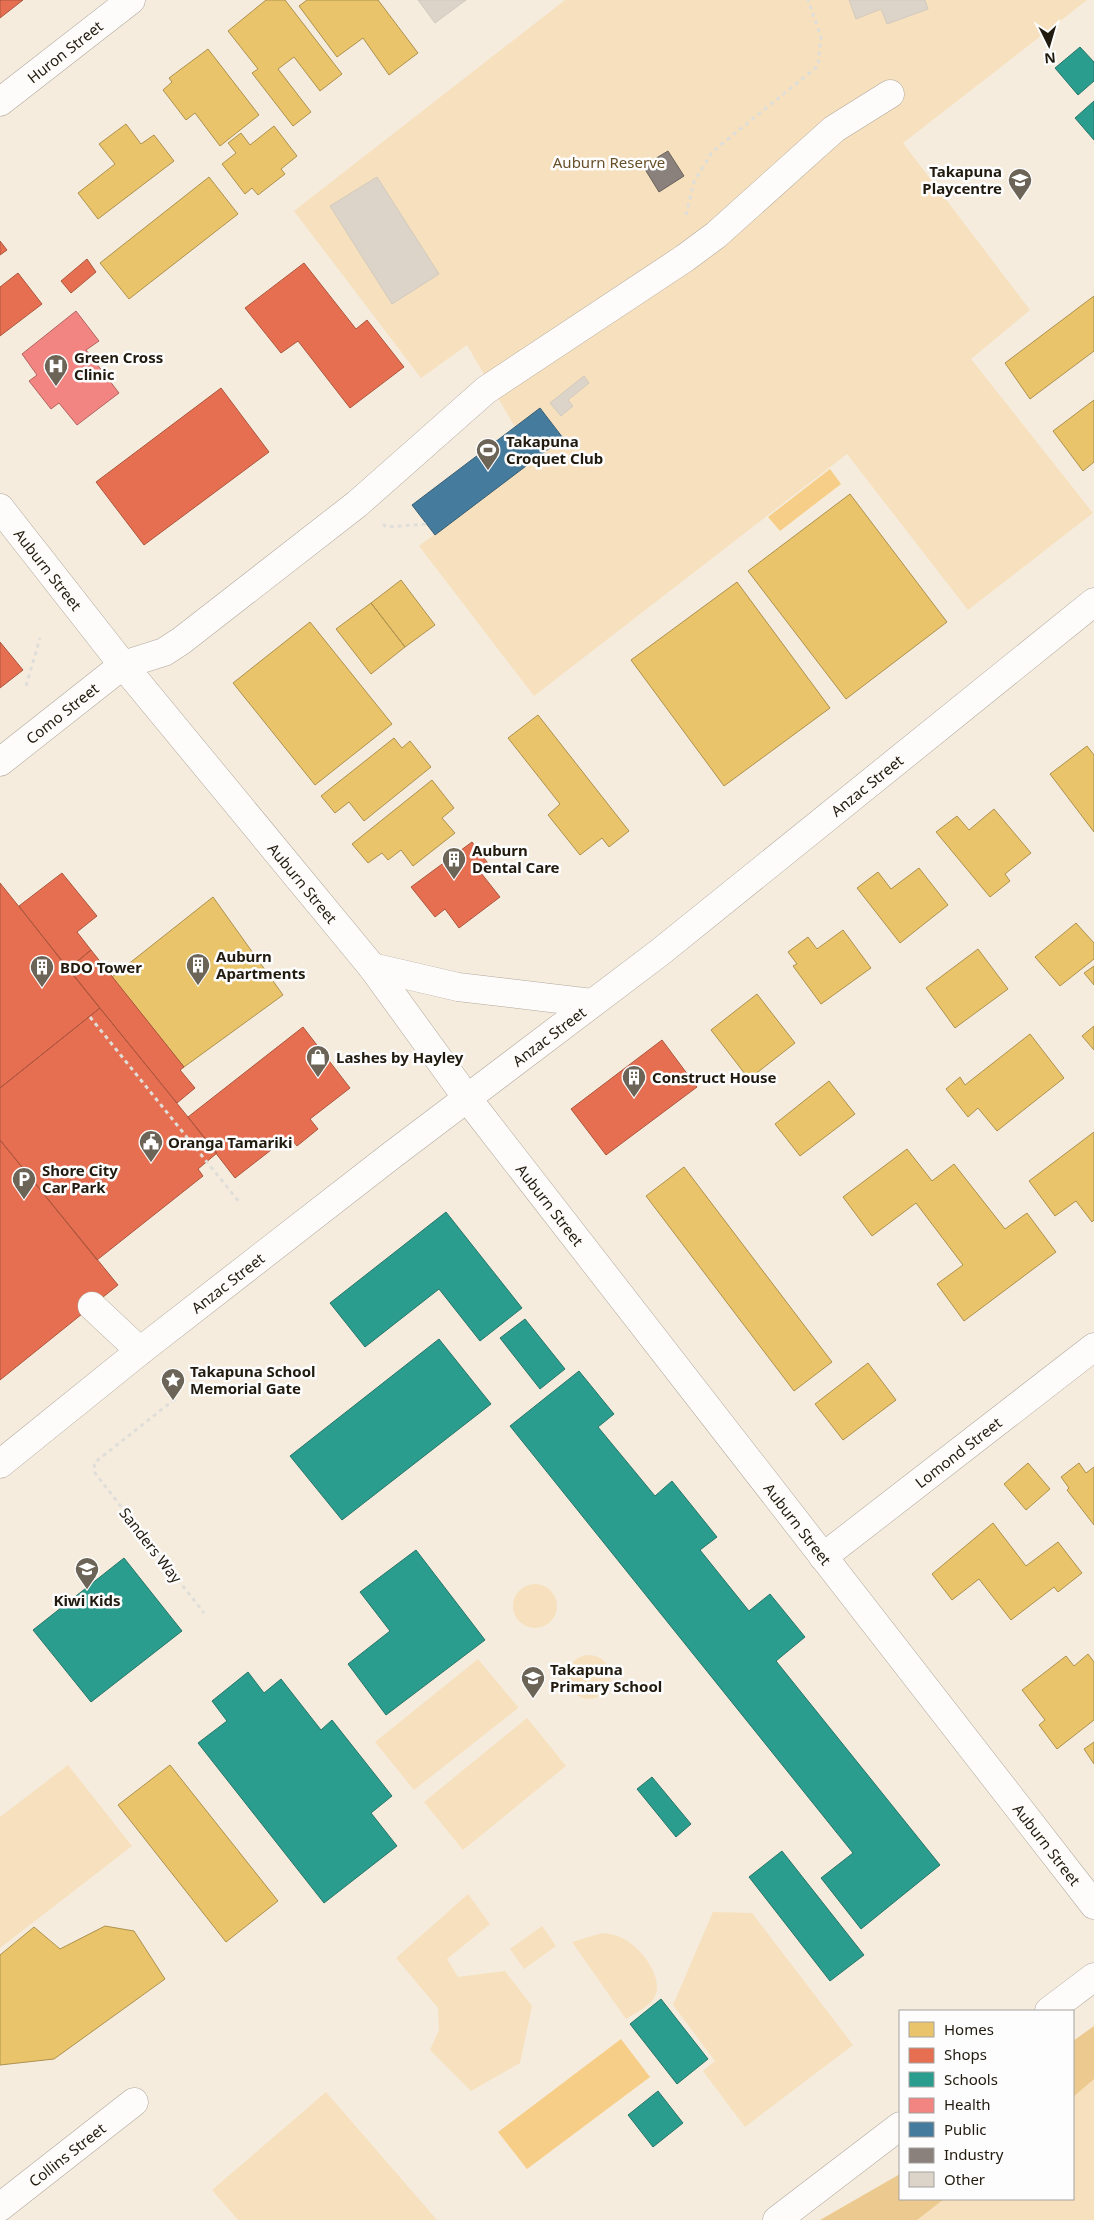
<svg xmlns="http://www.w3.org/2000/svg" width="1094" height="2220" font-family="'Noto Sans',sans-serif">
<rect width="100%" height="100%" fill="#f5ecde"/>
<path fill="#f7e0bd" d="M565 0H1087L903 143 1030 310 971 359 1093 513 968 610 847 454 534 696 419 546 563 437 540 408 515 427 467 345 421 378 294 211Z
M513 1606a22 22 0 1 1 44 0a22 22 0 1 1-44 0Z
M567 1677a22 22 0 1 1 44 0a22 22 0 1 1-44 0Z
M478 1659 518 1707 517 1709 414 1790 375 1742Z
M527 1718 566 1766 463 1850 424 1802Z
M68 1765 132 1846 0 1948V1817Z
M468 1894 490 1924 447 1959 458 1977 505 1971 532 2006 520 2063 471 2091 430 2050 439 2030 438 2008 396 1958Z
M713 1912 752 1913 853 2045 745 2127 703 2071 715 2061 673 2005Z
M542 1926 556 1946 524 1969 510 1949Z
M602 1933C610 1934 617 1935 624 1939 642 1948 668 1982 652 2001 646 2008 634 2014 626 2019L572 1942Z
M1094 2047V2220H865L900 2199H1073V2063Z
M326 2092 437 2220H238L212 2190Z"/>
<path fill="#ecca8f" d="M1094 2026V2079L1073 2097V2041Z
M900 2174V2199H944L917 2220H820Z"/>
<path fill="#f6ce87" d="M830 469 841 484 780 531 768 517Z
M621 2039 650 2077 527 2169 498 2132Z"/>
<path fill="#e9c46a" stroke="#ad914e" d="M266 0H285L342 74 320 91 294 57 278 69 311 112 293 126 252 73 258 69 228 31Z
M307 0H378L418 53 389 75 363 38 337 57 299 6Z
M208 49 259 115 220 146 195 113 186 120 163 90 172 82 169 78Z
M126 124 141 144 154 135 174 161 98 219 78 193 115 164 99 144Z
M274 126 297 156 281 169 285 174 258 195 252 188 245 194 222 164 236 153 228 143 241 133 250 145Z
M209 177 238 214 129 299 100 263Z
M1094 296V351L1030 399 1005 363Z
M1094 400V462L1083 471 1053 431Z
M850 494 947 622 846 699 748 571Z
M401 580 435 625 405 647 371 603Z
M737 582 830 708 724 786 631 660Z
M371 603 405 647 371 674 336 629Z
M310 622 392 724 315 785 233 683Z
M538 715 629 831 609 847 602 838 580 855 548 815 560 804 508 738Z
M394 738 402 748 410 741 431 767 364 821 349 802 335 813 321 796Z
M1087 746 1094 755V832L1050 774Z
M432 780 454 808 442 818 455 833 413 866 401 850 388 860 382 853 368 863 352 844Z
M994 809 1031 853 1005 874 1010 881 990 897 936 832 957 816 969 830Z
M919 868 948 905 900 943 857 888 878 872 891 889Z
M213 897 283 995 184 1067 112 977Z
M1076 923 1094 943V959L1060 986 1035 957Z
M843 930 871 968 821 1004 793 966 797 964 788 952 808 937 817 949Z
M978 949 1008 989 955 1028 926 988Z
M1094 966V985L1084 973Z
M757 994 795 1043 749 1079 711 1030Z
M1094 1026V1050L1082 1036Z
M1030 1034 1064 1078 997 1131 978 1108 968 1117 946 1089 960 1077 965 1085Z
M829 1081 855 1114 800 1156 775 1124Z
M1094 1132V1220L1092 1222 1076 1201 1055 1216 1029 1181Z
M907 1149 932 1181 954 1164 1005 1229 1027 1213 1056 1252 964 1321 937 1284 963 1265 916 1203 872 1236 843 1197Z
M684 1167 832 1362 794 1391 646 1196Z
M868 1363 896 1400 843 1440 815 1404Z
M1028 1463 1050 1489 1026 1510 1004 1484Z
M1079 1463 1086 1473 1094 1467V1525L1067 1490 1069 1488 1061 1477Z
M993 1523 1026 1566 1058 1542 1082 1573 1058 1592 1054 1587 1011 1620 979 1579 952 1600 932 1574Z
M1088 1654 1094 1662V1720L1057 1749 1039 1725 1045 1720 1022 1690 1066 1656 1074 1666Z
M1094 1742V1764L1084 1749Z
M170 1765 278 1901 226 1942 118 1805Z
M105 1926 134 1931 165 1979 54 2059 0 2065V1955L34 1927 60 1949Z"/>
<path fill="#e76f51" stroke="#ac563d" d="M0 0H23L0 18Z
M0 241 7 250 0 255Z
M87 259 96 272 71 293 61 281Z
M304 263 356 329 367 320 404 367 350 408 298 341 281 353 245 308Z
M18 273 42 304 0 336V287Z
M221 388 269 452 144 545 96 482Z
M0 642 23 670 0 688Z
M472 842 490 866 481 873 500 897 459 928 445 909 435 917 411 887Z
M62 873 97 916 77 932 91 950 68 969 19 906Z
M0 883 100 1008 0 1088Z
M91 950 184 1067 180 1070 195 1088 177 1103 68 969Z
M100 1008 217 1153 198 1169 203 1176 97 1260 0 1140V1088Z
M303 1027 350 1088 310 1119 318 1129 297 1146 289 1136 235 1178 188 1117Z
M662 1040 697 1087 606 1155 571 1109Z
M0 1140 118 1285 0 1380Z"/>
<path fill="#2a9d8f" stroke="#277668" d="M1080 47 1094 62V81L1078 95 1055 68Z
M1094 101V140L1075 118Z
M446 1212 522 1308 480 1341 439 1289 365 1347 330 1303Z
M525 1319 565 1369 540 1389 500 1338Z
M439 1339 491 1404 342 1520 290 1456Z
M579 1371 614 1414 598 1427 655 1496 672 1481 717 1537 700 1550 749 1611 770 1594 805 1637 776 1661 940 1865 861 1929 821 1878 853 1853 510 1426Z
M416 1550 485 1640 386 1715 348 1664 390 1631 360 1592Z
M124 1558 182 1631 91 1702 33 1630Z
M248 1672 264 1693 281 1679 321 1730 332 1720 392 1796 371 1813 397 1846 324 1903 198 1743 227 1721 212 1701Z
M652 1777 691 1824 676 1837 637 1789Z
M782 1851 864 1955 830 1981 749 1877Z
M661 1999 708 2059 677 2084 630 2024Z
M658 2091 683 2123 653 2147 628 2115Z"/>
<path fill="#f28482" stroke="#b3645f" d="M76 311 99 341 86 350 119 393 77 425 59 403 51 409 29 381 37 375 22 354Z"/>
<path fill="#457b9d" stroke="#3a5e72" d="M540 408 563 438 435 535 412 505Z"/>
<path fill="#8a817c" stroke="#6a625b" d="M668 151 684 176 659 192 643 166Z"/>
<path fill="#dcd4c8" stroke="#d2cabe" d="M418 0H466L435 23Z
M849 0H925L928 9 887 24 881 9 856 19Z
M377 177 439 274 392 304 330 206Z
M584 376 589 383 568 400 573 406 561 416 550 403Z"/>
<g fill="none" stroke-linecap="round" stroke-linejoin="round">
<g stroke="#b0a89d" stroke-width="29">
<g id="minor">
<path id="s1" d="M0 102 131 0"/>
<path id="s2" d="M0 762 123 665 164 652 181 641 357 504 486 390 685 258 716 235 834 129 890 94"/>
<path d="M92 1306 140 1351"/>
<path id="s3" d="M823 1557 1094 1347"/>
<path id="s4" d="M0 2207 134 2102"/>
</g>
</g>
<g stroke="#b0a89d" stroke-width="29">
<g id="major">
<path id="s5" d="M0 508 123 665 372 967 467 1098 1094 1905"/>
<path d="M372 967 458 987 592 1003"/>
<path id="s6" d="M0 1464 140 1351 392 1155 659 953 1094 602"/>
<path d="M1049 2011 1094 1977"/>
<path d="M777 2220 900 2126"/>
</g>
</g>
<path stroke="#e0ded9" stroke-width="3" stroke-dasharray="4 4" stroke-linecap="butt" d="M686 215 694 182 712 152 818 66 821 37 808 0
M383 524 386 527 427 524
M26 686 40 638
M90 1017 240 1203
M175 1399 94 1463 95 1473 204 1613"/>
<use href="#minor" stroke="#fefcfa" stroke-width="28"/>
<use href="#major" stroke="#fefcfa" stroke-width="28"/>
</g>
<defs>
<g id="school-pin" transform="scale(1.25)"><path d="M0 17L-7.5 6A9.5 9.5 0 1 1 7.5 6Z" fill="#6b6457" stroke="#fdfdfd"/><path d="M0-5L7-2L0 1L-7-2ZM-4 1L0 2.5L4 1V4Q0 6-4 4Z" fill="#fff"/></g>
<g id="hospital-pin" transform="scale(1.25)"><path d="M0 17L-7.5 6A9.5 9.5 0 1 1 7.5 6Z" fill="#6b6457" stroke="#fdfdfd"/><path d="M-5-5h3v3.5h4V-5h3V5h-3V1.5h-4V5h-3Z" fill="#fff"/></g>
<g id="stadium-pin" transform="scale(1.25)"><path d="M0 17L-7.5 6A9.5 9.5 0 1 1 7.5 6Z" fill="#6b6457" stroke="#fdfdfd"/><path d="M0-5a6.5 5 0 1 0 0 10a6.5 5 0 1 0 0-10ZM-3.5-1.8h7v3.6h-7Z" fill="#fff"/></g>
<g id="building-pin" transform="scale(1.25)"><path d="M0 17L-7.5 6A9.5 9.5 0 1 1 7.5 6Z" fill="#6b6457" stroke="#fdfdfd"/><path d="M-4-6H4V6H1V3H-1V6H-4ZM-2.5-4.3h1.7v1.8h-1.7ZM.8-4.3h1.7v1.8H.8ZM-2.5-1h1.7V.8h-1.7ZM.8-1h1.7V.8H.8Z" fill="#fff"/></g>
<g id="shop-pin" transform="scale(1.25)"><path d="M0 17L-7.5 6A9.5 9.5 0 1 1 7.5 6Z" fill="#6b6457" stroke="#fdfdfd"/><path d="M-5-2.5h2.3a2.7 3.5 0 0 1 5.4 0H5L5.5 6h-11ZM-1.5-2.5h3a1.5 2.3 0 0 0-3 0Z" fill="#fff"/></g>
<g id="civic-pin" transform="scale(1.25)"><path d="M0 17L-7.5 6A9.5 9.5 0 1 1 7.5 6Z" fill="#6b6457" stroke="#fdfdfd"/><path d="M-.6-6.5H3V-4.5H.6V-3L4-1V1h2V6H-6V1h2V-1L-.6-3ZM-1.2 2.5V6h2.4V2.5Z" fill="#fff"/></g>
<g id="parking-pin" transform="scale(1.25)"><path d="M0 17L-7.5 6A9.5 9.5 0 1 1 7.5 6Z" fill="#6b6457" stroke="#fdfdfd"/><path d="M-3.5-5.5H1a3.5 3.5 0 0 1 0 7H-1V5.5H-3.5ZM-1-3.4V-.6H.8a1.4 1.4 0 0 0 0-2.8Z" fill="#fff"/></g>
<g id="sight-pin" transform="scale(1.25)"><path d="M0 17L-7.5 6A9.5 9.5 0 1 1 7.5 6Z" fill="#6b6457" stroke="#fdfdfd"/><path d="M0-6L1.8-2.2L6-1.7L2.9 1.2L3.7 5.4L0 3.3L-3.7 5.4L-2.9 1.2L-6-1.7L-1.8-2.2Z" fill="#fff"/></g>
</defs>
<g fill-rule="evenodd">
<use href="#school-pin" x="1020" y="180"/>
<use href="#hospital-pin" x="56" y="366"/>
<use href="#stadium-pin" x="488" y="450"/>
<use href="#building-pin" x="454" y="859"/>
<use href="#building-pin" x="198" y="965"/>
<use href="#building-pin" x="42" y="967"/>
<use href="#shop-pin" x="318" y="1057"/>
<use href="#building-pin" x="634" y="1077"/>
<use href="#civic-pin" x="151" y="1142"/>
<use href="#parking-pin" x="24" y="1179"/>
<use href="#sight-pin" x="173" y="1380"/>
<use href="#school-pin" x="87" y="1569"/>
<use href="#school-pin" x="533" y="1678"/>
</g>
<g text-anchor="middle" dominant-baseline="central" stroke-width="5" stroke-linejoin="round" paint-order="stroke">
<g font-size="15" fill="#211a0e" stroke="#fdfdfd">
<text stroke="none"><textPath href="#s1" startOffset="82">Huron Street</textPath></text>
<text stroke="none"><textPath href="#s5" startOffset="78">Auburn Street</textPath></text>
<text stroke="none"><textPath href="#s2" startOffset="79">Como Street</textPath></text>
<text stroke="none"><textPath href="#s6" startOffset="1101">Anzac Street</textPath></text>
<text stroke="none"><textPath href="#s5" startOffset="482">Auburn Street</textPath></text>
<text stroke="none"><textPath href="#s6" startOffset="696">Anzac Street</textPath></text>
<text stroke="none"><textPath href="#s5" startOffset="888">Auburn Street</textPath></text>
<text stroke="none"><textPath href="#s6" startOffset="291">Anzac Street</textPath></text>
<text stroke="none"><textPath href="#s3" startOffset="171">Lomond Street</textPath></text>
<text stroke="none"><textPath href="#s5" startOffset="1292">Auburn Street</textPath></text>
<text transform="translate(151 1545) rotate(52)">Sanders Way</text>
<text stroke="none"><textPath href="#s5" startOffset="1698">Auburn Street</textPath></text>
<text stroke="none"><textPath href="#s4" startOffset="85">Collins Street</textPath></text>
</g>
<g font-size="15" fill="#675029" stroke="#fdfdfd">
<text x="609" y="162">Auburn Reserve</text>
</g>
<g font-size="15" font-weight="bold" fill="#211a0e" stroke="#fdfdfd" text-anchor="start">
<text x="1002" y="171" text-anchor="end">Takapuna<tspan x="1002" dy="17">Playcentre</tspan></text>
<text x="74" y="357">Green Cross<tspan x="74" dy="17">Clinic</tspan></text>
<text x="506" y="441">Takapuna<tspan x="506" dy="17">Croquet Club</tspan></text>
<text x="472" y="850">Auburn<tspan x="472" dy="17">Dental Care</tspan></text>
<text x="216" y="956">Auburn<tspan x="216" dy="17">Apartments</tspan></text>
<text x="60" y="967">BDO Tower</text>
<text x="336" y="1057">Lashes by Hayley</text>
<text x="652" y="1077">Construct House</text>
<text x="168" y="1142">Oranga Tamariki</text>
<text x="42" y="1170">Shore City<tspan x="42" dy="17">Car Park</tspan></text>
<text x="190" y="1371">Takapuna School<tspan x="190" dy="17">Memorial Gate</tspan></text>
<text x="87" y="1600" text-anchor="middle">Kiwi Kids</text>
<text x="550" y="1669">Takapuna<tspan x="550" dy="17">Primary School</tspan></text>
</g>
</g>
<rect x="899" y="2010" width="175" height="190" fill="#fdfdfd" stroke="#a5a29d"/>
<rect x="909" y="2022" width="25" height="15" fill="#e9c46a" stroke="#a5a29d"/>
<text x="944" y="2035" font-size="15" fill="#211a0e">Homes</text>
<rect x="909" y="2048" width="25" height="15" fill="#e76f51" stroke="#a5a29d"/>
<text x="944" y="2060" font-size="15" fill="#211a0e">Shops</text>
<rect x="909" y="2072" width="25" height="15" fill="#2a9d8f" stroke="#a5a29d"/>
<text x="944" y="2085" font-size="15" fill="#211a0e">Schools</text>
<rect x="909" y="2098" width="25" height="15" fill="#f28482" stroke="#a5a29d"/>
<text x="944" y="2110" font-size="15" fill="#211a0e">Health</text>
<rect x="909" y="2122" width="25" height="15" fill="#457b9d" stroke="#a5a29d"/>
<text x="944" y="2135" font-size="15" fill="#211a0e">Public</text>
<rect x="909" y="2148" width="25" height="15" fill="#8a817c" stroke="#a5a29d"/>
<text x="944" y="2160" font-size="15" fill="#211a0e">Industry</text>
<rect x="909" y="2172" width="25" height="15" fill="#dcd4c8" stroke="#a5a29d"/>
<text x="944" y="2185" font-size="15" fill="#211a0e">Other</text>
<g transform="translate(1049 45) rotate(175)" stroke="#fdfdfd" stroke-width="4" paint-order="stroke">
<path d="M0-4L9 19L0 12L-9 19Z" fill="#211a0e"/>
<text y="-8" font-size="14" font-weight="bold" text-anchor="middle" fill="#211a0e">N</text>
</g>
</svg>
